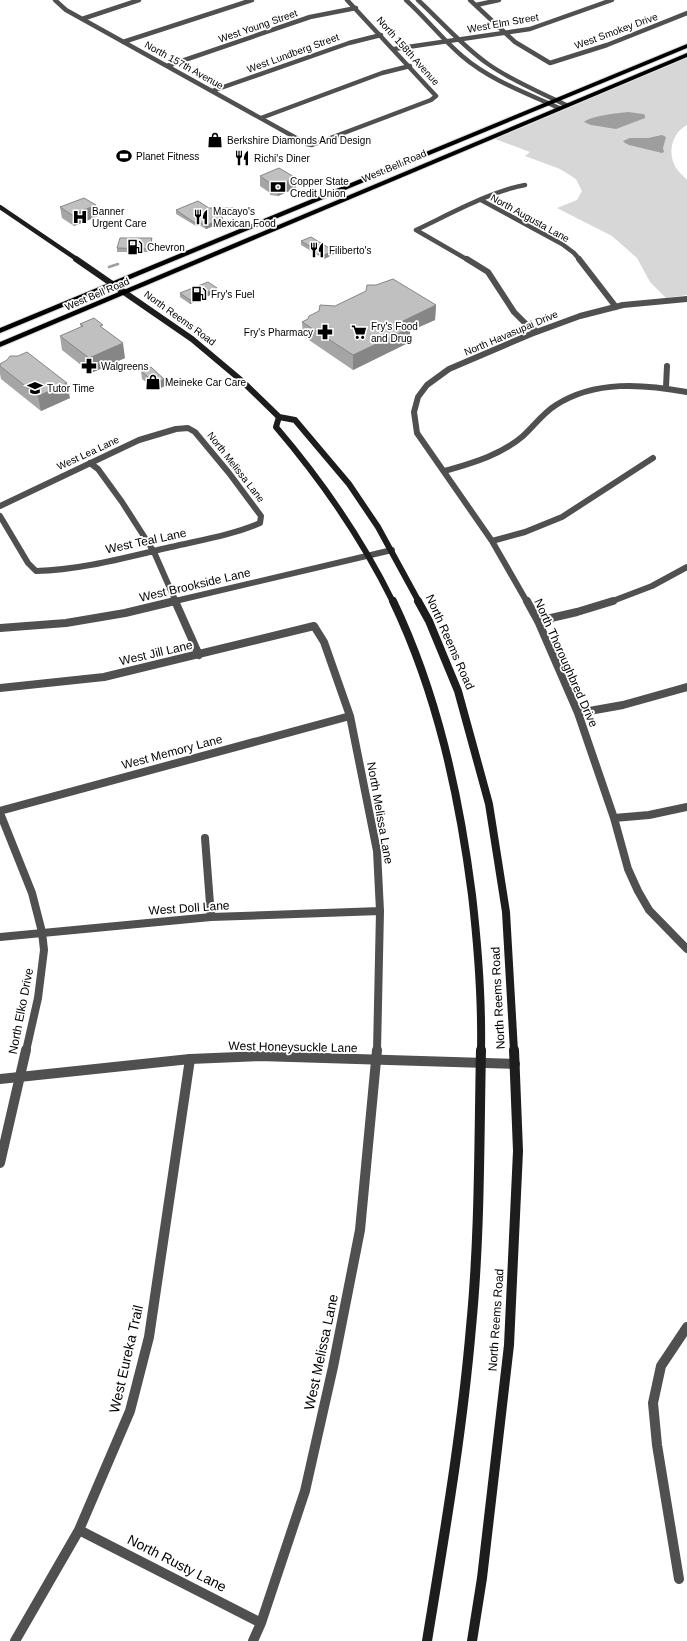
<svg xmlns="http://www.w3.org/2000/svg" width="687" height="1641" font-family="Helvetica,sans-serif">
<rect width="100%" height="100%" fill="#fff"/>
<path fill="#d7d7d7" d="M687 58V125C673 132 667 151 675 166 677 171 683 175 687 180V295L666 298 650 282 637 258 612 236 557 208 577 200 582 191 576 179 560 169 525 156 530 152 495 139Z"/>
<path fill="#9e9e9e" d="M628 112 643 114 645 115V118L616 129 591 125 584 122C590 116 618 113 628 112Z
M662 135 666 137 663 148 664 152 662 153 629 145 625 143 623 141 630 138H648Z"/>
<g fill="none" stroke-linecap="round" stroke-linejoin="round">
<path stroke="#9e9e9e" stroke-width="2.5" d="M109 267 118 264"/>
<g stroke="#dbdbdb" stroke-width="2">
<path id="primary" d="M687 44V48L0 333V328Z
M687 53V57L0 347V342Z"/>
</g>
<path stroke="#505050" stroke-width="4.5" d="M55 0 66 10 307 144 312 145 431 100 436 96 347 0
M470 0 515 42 550 63 607 45 687 13
M476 5 499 0
M82 19 139 0
M123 42 252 0
M394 49 530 29 612 0
M167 66 310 17 356 8
M212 91 349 43 381 35
M261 118 382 73 410 66
M481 200 562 244 574 253 580 260
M416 230 468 260
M416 230C448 215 491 191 525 185"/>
<path stroke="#505050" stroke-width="6" d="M467 259 488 272 514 312 527 325 536 331
M579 259 616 307
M666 387 667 366
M90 463 98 469 122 502 154 552 176 602
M445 471C472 463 501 455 523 436 534 426 543 413 556 405 595 380 644 384 687 392
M0 506 139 440 176 429 188 428 195 432 229 473 261 516 260 523C232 535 201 540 171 547 127 557 82 570 36 571L28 563 0 516
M492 541 525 532 562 517 653 458
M527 602 492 541 417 433 414 412 418 397 427 385 449 369 531 334 580 316 623 305 687 299
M610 602 652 586 687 567"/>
<path stroke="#505050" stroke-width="8" d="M175 601 199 655
M527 601 538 621 578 713 614 818 628 869 638 891 649 910 687 949
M538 621 577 612 613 601
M0 688 104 677 314 626 324 642 350 716 377 851 380 911 377 1051
M578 713 623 705 687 687
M0 811 350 716
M0 813 32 893 42 932 44 950 38 998 26 1051
M614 818 649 815 687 807
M205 838 211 917
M0 937 211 917 380 911"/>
<path stroke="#505050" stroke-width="10" d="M0 1163 26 1050
M79 1530 261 1623
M679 1579 657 1445 653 1403 661 1366 687 1327
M15 1641 79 1530 130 1411 149 1337 190 1059
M253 1641 261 1623 305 1491 333 1367 360 1230 377 1050"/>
<path stroke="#505050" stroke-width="4.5" d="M406 0C426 18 442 39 462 56 490 80 526 93 559 108
M418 0C441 21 462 46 488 64 512 81 540 92 566 105"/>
<path stroke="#505050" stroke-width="6" d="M171 602 392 550"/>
<path stroke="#505050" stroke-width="8" d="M0 628 66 623 125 613 175 601"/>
<path stroke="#505050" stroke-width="10" d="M0 1079 190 1059 259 1056 515 1064"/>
<path stroke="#1d1d1d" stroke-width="4.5" d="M0 207 78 260"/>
<path stroke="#1d1d1d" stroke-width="6" d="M76 259 192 339 242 381 279 417 295 420 349 484 378 527 419 602
M279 417 276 427C323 482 361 537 393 602"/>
<path stroke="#1d1d1d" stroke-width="8" d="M393 601C437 693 459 794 472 895 478 947 482 999 481 1051
M418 601 429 621 458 691 489 804 506 912 514 1051"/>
<path stroke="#1d1d1d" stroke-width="10" d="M427 1641C444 1537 462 1433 471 1327 480 1235 479 1143 481 1050
M472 1641 482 1578 509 1345 518 1151 514 1050"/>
<use href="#primary" fill="#000" fill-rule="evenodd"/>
</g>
<path fill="#a5a5a5" d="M260 176 296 188 278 196 270 195V193L260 186Z
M60 207 98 216 74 226 62 218Z
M233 208V212L221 217 223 222 206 229 199 225 196 226 176 214V210Z
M152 238V242L149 252H117V248Z
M301 241 334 251V254L324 259 301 245Z
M217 288V292L190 304 180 297V293Z
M436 305 435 320 410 331V342L353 370 303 336 302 322 335 306Z
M80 324 104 329 125 358 91 373 62 350 60 336 81 327Z
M0 364 70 398 41 411 1 379 0 374Z
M141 371 165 386 156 390 142 379Z"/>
<path fill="#868686" d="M296 178V188L278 196 277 185Z
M96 205 98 216 74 226 72 215Z
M233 208V212L217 218V215Z
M223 218V222L206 229 205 226Z
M198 221 199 225 196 226 195 223Z
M152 238V242L149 252V249Z
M334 251V254L324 259V255Z
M217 288V292L190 304V300Z
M436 305 435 320 410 331V342L353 370V355L401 322Z
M123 343 125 358 91 373 89 358Z
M164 379 165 386 156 390 155 383Z
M67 383 70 398 41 411 38 396Z"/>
<path fill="#c0c0c0" stroke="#868686" d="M279 168 296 178 277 185H270V183L260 176Z
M84 198 96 205 72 215 60 207Z
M198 201 209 208H233L217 215 223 218 205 226 198 221 195 223 176 210Z
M311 237 334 251 324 255 301 241Z
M120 238H152L149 249 117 248Z
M393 279 436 305 401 322 410 328 353 355 302 322 308 319 309 316 319 311 320 305 335 306 366 291 367 285H376Z
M208 282 217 288 190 300 180 293Z
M94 318 103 325 100 326 123 343 89 358 60 336 83 326 80 324Z
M27 352 67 383 38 396 0 366V364L7 360 10 356H18Z
M151 367 164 379 155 383 141 371Z"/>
<defs>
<g id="shop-bare" transform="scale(1.2)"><path d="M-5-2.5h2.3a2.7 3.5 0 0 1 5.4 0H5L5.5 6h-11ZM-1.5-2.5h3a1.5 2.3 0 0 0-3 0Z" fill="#000" stroke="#fff" stroke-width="2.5" paint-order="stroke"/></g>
<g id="stadium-bare" transform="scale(1.2)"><path d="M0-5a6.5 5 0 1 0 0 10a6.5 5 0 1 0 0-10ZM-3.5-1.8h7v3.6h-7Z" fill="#000" stroke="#fff" stroke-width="2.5" paint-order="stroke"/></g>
<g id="restaurant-bare" transform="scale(1.2)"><path d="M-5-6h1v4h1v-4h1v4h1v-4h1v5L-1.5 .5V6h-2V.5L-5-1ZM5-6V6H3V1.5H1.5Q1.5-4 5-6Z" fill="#000" stroke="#fff" stroke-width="2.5" paint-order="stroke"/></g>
<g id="bank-bare" transform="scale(1.2)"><path d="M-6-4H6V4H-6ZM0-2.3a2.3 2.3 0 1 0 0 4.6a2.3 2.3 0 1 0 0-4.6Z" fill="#000" stroke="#fff" stroke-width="2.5" paint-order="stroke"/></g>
<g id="hospital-bare" transform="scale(1.2)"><path d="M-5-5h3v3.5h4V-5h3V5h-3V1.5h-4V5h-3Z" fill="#000" stroke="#fff" stroke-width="2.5" paint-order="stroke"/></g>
<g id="fuel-bare" transform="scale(1.2)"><path d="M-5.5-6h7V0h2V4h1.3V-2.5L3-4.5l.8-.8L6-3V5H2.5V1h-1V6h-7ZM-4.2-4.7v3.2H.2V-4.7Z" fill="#000" stroke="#fff" stroke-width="2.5" paint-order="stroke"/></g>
<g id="pharmacy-bare" transform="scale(1.2)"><path d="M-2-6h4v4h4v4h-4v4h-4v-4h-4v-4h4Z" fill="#000" stroke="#fff" stroke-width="2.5" paint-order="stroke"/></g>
<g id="supermarket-bare" transform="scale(1.2)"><path d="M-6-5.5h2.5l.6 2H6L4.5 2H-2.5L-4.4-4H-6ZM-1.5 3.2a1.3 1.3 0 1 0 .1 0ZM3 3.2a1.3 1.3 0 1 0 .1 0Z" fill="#000" stroke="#fff" stroke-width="2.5" paint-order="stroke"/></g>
<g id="school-bare" transform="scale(1.2)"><path d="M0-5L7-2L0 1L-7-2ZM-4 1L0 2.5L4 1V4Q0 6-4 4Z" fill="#000" stroke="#fff" stroke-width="2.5" paint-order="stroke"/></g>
</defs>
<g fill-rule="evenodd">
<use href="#shop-bare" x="215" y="140"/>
<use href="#stadium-bare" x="124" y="156"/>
<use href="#restaurant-bare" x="242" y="158"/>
<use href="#bank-bare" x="278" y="187"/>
<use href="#hospital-bare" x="80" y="217"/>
<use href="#restaurant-bare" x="201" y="217"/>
<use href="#fuel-bare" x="135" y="247"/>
<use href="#restaurant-bare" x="317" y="250"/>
<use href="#fuel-bare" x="199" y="294"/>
<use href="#pharmacy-bare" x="325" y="332"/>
<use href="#supermarket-bare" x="359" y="332"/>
<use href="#pharmacy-bare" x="89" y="366"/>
<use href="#shop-bare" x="153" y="382"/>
<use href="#school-bare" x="35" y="388"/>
</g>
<g text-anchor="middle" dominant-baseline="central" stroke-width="3.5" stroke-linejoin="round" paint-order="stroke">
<g font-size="10" fill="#000" stroke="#fff">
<text transform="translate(503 23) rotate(-10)">West Elm Street</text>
<text transform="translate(258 26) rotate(-19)">West Young Street</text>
<text transform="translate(616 31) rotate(-20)">West Smokey Drive</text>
<text transform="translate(408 51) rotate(48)">North 158th Avenue</text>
<text transform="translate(293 53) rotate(-20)">West Lundberg Street</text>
<text transform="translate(184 65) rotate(29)">North 157th Avenue</text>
<text transform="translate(394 166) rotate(-23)">West Bell Road</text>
<text transform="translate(530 218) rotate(29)">North Augusta Lane</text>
<text transform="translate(97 294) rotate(-23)">West Bell Road</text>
<text transform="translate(180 318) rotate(36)">North Reems Road</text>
<text transform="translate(511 333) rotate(-23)">North Havasupai Drive</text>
<text transform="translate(88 453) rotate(-25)">West Lea Lane</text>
<text transform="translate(236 467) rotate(52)">North Melissa Lane</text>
</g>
<g font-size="10" fill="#000" stroke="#fff" text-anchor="start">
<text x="227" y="140">Berkshire Diamonds And Design</text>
<text x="136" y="156">Planet Fitness</text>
<text x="254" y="158">Richi's Diner</text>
<text x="290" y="181">Copper State<tspan x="290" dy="12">Credit Union</tspan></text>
<text x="92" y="211">Banner<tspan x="92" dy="12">Urgent Care</tspan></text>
<text x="213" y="211">Macayo's<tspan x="213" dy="12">Mexican Food</tspan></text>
<text x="147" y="247">Chevron</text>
<text x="329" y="250">Filiberto's</text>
<text x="211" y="294">Fry's Fuel</text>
<text x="371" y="326">Fry's Food<tspan x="371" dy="12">and Drug</tspan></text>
<text x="313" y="332" text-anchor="end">Fry's Pharmacy</text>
<text x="101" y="366">Walgreens</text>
<text x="165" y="382">Meineke Car Care</text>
<text x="47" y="388">Tutor Time</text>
</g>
<g font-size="12" fill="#000" stroke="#fff">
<text transform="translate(146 541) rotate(-12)">West Teal Lane</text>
<text transform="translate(195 585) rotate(-13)">West Brookside Lane</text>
<text transform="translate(450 642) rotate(66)">North Reems Road</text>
<text transform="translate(156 653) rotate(-13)">West Jill Lane</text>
<text transform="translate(566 663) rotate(66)">North Thoroughbred Drive</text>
<text transform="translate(172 752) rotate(-15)">West Memory Lane</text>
<text transform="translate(380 813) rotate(80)">North Melissa Lane</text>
<text transform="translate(189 908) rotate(-4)">West Doll Lane</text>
<text transform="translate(498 998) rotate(-93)">North Reems Road</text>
<text transform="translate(21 1011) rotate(-79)">North Elko Drive</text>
<text transform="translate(293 1047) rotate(1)">West Honeysuckle Lane</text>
<text transform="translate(496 1320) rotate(-86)">North Reems Road</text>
</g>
<g font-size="14" fill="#000" stroke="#fff">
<text transform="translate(321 1352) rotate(-78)">West Melissa Lane</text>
<text transform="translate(126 1359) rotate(-77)">West Eureka Trail</text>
<text transform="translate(177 1563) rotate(27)">North Rusty Lane</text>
</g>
</g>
</svg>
